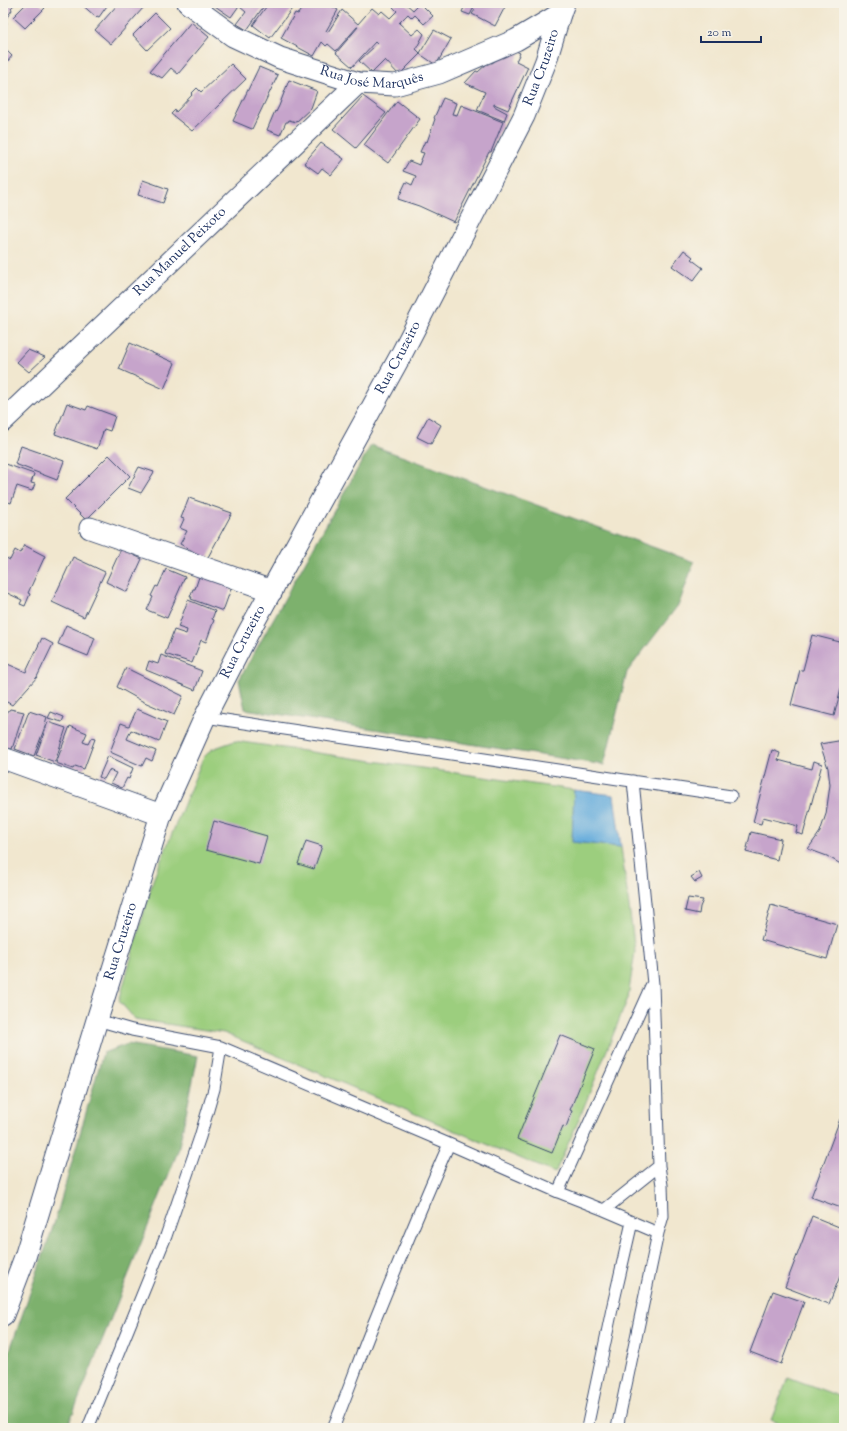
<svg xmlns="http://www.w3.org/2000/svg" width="847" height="1431" font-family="'Sorts Mill Goudy',serif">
<rect width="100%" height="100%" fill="#f7f3e8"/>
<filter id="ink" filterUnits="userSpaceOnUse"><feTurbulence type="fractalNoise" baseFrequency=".025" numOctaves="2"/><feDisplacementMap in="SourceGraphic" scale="8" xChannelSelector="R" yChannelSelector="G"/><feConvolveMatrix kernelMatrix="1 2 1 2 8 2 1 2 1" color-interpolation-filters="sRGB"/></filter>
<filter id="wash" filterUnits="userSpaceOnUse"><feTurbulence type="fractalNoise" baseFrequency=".012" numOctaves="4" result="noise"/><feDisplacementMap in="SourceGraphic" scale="16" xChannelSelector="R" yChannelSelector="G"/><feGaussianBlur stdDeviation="0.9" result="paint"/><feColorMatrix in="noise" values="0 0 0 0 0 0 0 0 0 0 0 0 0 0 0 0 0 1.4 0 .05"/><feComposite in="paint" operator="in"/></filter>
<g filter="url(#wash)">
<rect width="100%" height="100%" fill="#f1e7cf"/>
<path fill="#9cce7e" stroke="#5c7e6e" d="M235 741 574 790 572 842 621 847 635 951 628 998 577 1124 555 1173 224 1033 135 1019 119 1001 153 880 203 758 212 749Z
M788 1377 844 1398V1424L842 1428H792L771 1420Z"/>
<path fill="#7db16d" stroke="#4c7066" d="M371 445 694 562 679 604 627 672 604 765 245 709 239 680Z
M128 1044 198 1056 178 1151 67 1428H3V1367L11 1347 55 1221 103 1053Z"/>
<path fill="#65acdc" stroke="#406e9d" d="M574 790 614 795 621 847 572 842Z"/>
<g id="blocks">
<path fill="#c6a4cb" d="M3 3H16L11 8 12 10 5 20 7 23 5 26 3 24Z
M27 3H39L45 8 25 28 13 17Z
M80 3H109L99 17 97 16 96 17Z
M119 3H140L144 7 111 44 95 30Z
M217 3H241L231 17 215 6Z
M243 3H266L247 30 237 24 246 12 240 7Z
M269 3H290L294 6 270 38 253 25Z
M297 3H335L333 7 338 10 326 31 328 32 342 10 358 24 372 8 379 14 382 11 390 18 397 11 393 7 397 3H405L413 10 420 3 433 16 424 24 415 15 412 18 408 14 399 23 412 35 419 29 424 34 416 49 420 53 434 30 451 39 436 65 420 54 399 75 385 60 372 73 359 61 377 44 375 42 352 67 336 53 358 27H357L336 51 328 44 326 46 322 42 314 56 281 38 295 13 298 14 302 8 296 5Z
M466 3H507L495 26 472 14 475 10 473 9 470 15 462 12Z
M155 13 170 28 147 50 133 35Z
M191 22 209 37 178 74 171 68 162 78 150 71Z
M3 47 12 56 3 67Z
M512 49 520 53 516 61 528 67 508 110 494 104V106L507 113 504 121 477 110 485 92 465 83 476 71 478 72 489 62 492 63Z
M231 64 246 79 192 131 171 114 175 110 176 112 192 95 191 94 197 88 201 92Z
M259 67 278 75 252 129 233 121Z
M289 80 317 91 311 108 296 122 289 120 288 122H286L280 135 267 130 275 111 276 112 279 106Z
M363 96 386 113 356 148 333 129Z
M443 98 456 103 452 114 457 115 461 105 503 122 491 152H489L454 222 419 206 398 199 406 182 412 185 416 176 403 171 409 161 419 165 424 153 420 152 425 141 427 142 435 119 434 118Z
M397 101 420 119 388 163 364 145Z
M321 143 344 159 331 175 322 168 318 173 304 163Z
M143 180 168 189 163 203 138 195Z
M684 250 693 257 691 259 703 268 693 281 672 266Z
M130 343 175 363 164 389 119 369Z
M28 350 45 357 29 372 17 362Z
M67 403 86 410 88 406 115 416 110 431 104 429 97 449 55 434Z
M428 417 441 425 431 444 417 437Z
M21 446 64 461 57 480 15 464Z
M109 455 130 476 86 520 65 499Z
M3 463 34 474 31 483 35 484 32 491 17 486 11 503 6 501 3 509Z
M139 467 154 472 141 493 128 488Z
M189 498 232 513 207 559 180 544 187 531 180 528 184 519 181 518Z
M24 545 45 556 28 593 30 594 25 606 20 604 22 600 3 591V563L6 558 10 560 15 550 20 553Z
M121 549 142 559 127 592 106 582Z
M73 557 105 572 84 617 52 602Z
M166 569 185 577 167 618 147 610 153 597 151 596 156 586 158 587Z
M200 574 232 586 223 611 191 599 192 597H190L193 589H195Z
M188 600 215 611 212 619 214 620 206 642 201 640 192 663 165 654 174 630 186 634 187 630 178 627Z
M66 625 95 638 88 656 58 644Z
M812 635 844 643V685H842L834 716 791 705 800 670H803Z
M42 638 53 644 37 677 12 705 7 702 3 707V662L26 672Z
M161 655 202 671 195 690 146 670 149 661 158 664Z
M126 668 183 696 174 715 142 701 117 687Z
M10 709 24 712 12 749 3 747V724L6 714Z
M137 709 167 722 159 742 131 730 127 739 156 751 152 761 146 758 142 766 110 752 121 723 129 726Z
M29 711 47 717 45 724H46L34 756 15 749Z
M51 712 64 717 62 722 48 718Z
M48 722 66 728 55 762 36 755Z
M70 726 87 733 83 742 88 744 91 738 95 739 84 769 75 766 73 769 56 763Z
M844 740V866L827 856 808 849 820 832 826 814 830 785 828 768 820 744Z
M772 750 780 753 778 760 812 769 814 761 822 764 803 835 796 833 798 826 763 817 761 824 753 822Z
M108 756 133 768 129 779 127 778 122 788 111 783 116 773 109 770 104 779 99 777Z
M214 821 267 836 259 864 206 850Z
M751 832 781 839 777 860 746 852Z
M306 841 322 846 314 869 298 864Z
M699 872 702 878 695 882 691 877Z
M688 898 703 900 700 907 699 914 685 911Z
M771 905 837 924 827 959 761 940Z
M560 1035 595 1049 570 1110 572 1111 566 1127 563 1126 552 1153 517 1139Z
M840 1119 844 1120V1209L811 1197Z
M812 1216 844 1229V1266L829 1304 785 1287Z
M773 1291 804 1302 781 1364 750 1352Z"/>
</g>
</g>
<g filter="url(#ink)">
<use href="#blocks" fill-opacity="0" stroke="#3b4b6f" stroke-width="1"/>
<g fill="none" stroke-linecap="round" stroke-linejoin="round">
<g stroke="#3b4b6f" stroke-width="13">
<path id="lane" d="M205 717 731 796
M633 781 653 984 659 1166 662 1185 663 1216 658 1233 604 1210 659 1166
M97 1020 132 1030 221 1047 449 1144 558 1192 604 1210
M558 1192 651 986
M88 1428 166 1236 200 1137 214 1089 221 1047
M333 1428C348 1393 360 1356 375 1320 399 1261 423 1202 449 1144
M587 1428 612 1309 632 1222
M617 1428 658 1233"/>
</g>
<g stroke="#3b4b6f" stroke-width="23">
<g id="street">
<path id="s1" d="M188 3 233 36 280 58 358 83 395 85 439 73 516 40 560 14"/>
<path id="s2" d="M3 421 358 83"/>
<path d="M90 528 272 591"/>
<path d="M3 758 161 815"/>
<path id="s3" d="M3 1315 25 1257 97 1020 161 815 205 717 248 633 402 353 524 116 546 61 560 14 564 3"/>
</g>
</g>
<use href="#lane" stroke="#fff" stroke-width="11"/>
<use href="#street" stroke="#fff" stroke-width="21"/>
</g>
</g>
<g text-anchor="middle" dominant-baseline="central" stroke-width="3.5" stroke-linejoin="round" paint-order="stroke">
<g font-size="14" fill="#1b2f5e" stroke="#f7f3e8">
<text stroke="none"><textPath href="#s3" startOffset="1364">Rua Cruzeiro</textPath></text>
<text stroke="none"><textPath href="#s1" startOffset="203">Rua José Marquês</textPath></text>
<text stroke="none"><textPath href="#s2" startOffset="245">Rua Manuel Peixoto</textPath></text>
<text stroke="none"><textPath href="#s3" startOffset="1040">Rua Cruzeiro</textPath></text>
<text stroke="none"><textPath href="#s3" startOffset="716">Rua Cruzeiro</textPath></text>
<text stroke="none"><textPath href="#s3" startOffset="392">Rua Cruzeiro</textPath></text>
</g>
</g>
<rect width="847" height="1431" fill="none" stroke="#f7f3e8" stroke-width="16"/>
<path d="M701 36v6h60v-6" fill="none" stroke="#1b2f5e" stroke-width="2"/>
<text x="707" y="36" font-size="12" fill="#1b2f5e" stroke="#f7f3e8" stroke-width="3" paint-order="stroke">20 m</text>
</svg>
